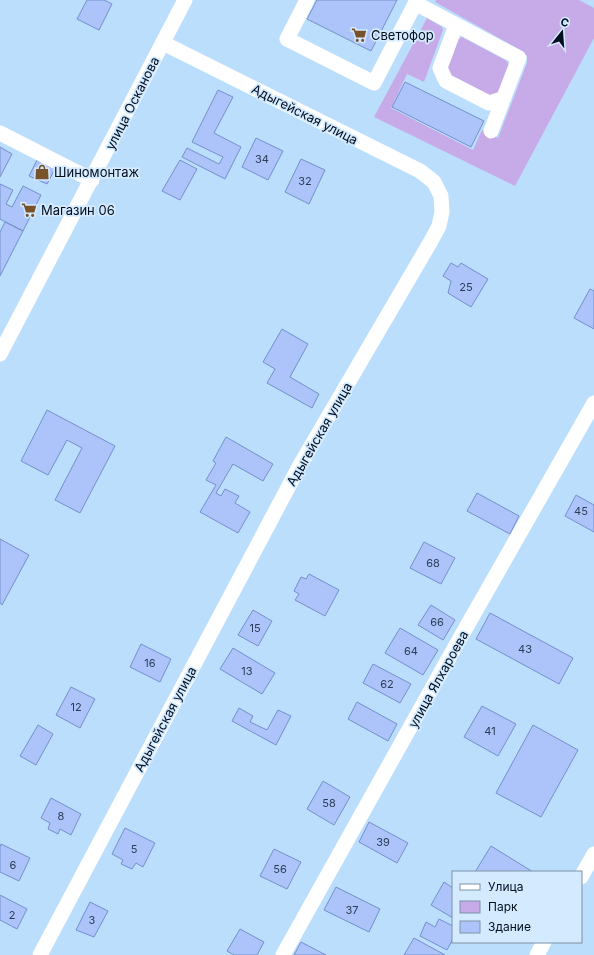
<svg xmlns="http://www.w3.org/2000/svg" width="594" height="955" font-family="Inter,sans-serif">
<rect width="100%" height="100%" fill="#bbdefd"/>
<path fill="#c7abe8" d="M436 0H579L594 8V38L515 186 374 117 427 18 442 27 443 30 424 82 407 74 391 108 473 150 482 130 498 138 527 63V57L524 52 435 2Z
M462 37 507 61 510 69 499 94 488 97 451 79 446 66 456 40Z"/>
<path fill="#acc4f9" stroke="#748fcb" d="M87 0H104L112 4 99 30 77 19Z
M317 0H397L371 51 307 19Z
M405 82 484 121 471 147 392 107Z
M218 90 233 97 214 133 241 147 225 179 182 157 187 148 219 164 223 157 192 142Z
M256 138 283 151 268 180 242 167Z
M0 147 12 154 0 177Z
M301 159 325 170 309 204 285 192Z
M37 160 55 169 47 184 29 176Z
M180 160 197 169 180 200 162 191Z
M0 184 13 190 6 204 12 207 23 186 41 195 23 231 0 219Z
M5 222 23 231 0 276V232Z
M451 263 458 267 461 263 488 279 471 307 448 293 451 281 443 276Z
M590 289 594 291V329L574 318Z
M282 329 308 344 290 377 319 394 312 408 267 383 275 369 263 362Z
M47 410 115 446 80 513 55 500 82 448 67 440 48 475 21 461Z
M226 437 273 464 263 481 233 464 216 493 221 496 225 489 239 496 235 503 250 512 238 533 200 512 216 485 206 480 216 463 213 461Z
M477 493 519 516 510 534 467 511Z
M576 495 594 505V532L565 516Z
M0 539 29 555 2 605 0 603Z
M424 542 455 558 441 584 410 568Z
M309 574 339 590 325 616 295 600 299 594 294 591 301 577 306 579Z
M431 605 455 620 443 640 418 625Z
M253 610 272 621 258 646 238 635Z
M490 613 573 658 559 684 476 639Z
M400 628 438 650 423 675 385 653Z
M141 644 171 659 160 682 130 667Z
M233 648 275 673 262 694 220 669Z
M373 664 411 684 400 703 363 683Z
M71 687 95 699 80 728 56 715Z
M357 702 397 724 388 741 348 719Z
M482 706 516 724 498 756 464 737Z
M239 708 253 716 250 722 267 730 278 710 291 716 276 745 232 721Z
M38 725 53 734 36 765 20 756Z
M533 725 578 750 541 817 496 793Z
M323 781 350 797 334 825 307 809Z
M51 798 81 814 71 835 60 829 58 834 48 829 50 823 41 818Z
M369 822 408 843 397 863 359 842Z
M125 828 155 843 143 867 136 863 132 869 121 864 123 860 112 854Z
M1 844 30 858 19 881 0 872V847Z
M491 846 533 872H475Z
M274 849 301 862 287 889 260 876Z
M444 882 453 888V918L431 905Z
M336 887 380 909 369 932 324 910Z
M0 895 27 909 17 929 0 920Z
M90 902 108 911 94 937 76 930Z
M439 919 453 926V939L447 950 420 936 426 922 435 927Z
M240 929 264 942 257 955H234L227 951Z
M414 938 445 955H404Z
M301 942 326 955H294Z"/>
<g fill="none" stroke-linecap="round" stroke-linejoin="round">
<path stroke="#fff" stroke-width="15" d="M307 0 287 39 374 83 417 0
M415 3 519 58 491 131
M456 25 440 68 446 81 489 103 504 98
M0 133 92 180
M0 354 185 0
M581 877 594 854
M40 955 300 465 431 241 439 226 442 212 441 196 434 182 420 171 163 43
M283 955 455 647 594 403
M537 955 544 942"/>
</g>
<defs>
<g id="supermarket-bare" transform="scale(1.2)"><path d="M-6-5.5h2.5l.6 2H6L4.5 2H-2.5L-4.4-4H-6ZM-1.5 3.2a1.3 1.3 0 1 0 .1 0ZM3 3.2a1.3 1.3 0 1 0 .1 0Z" fill="#77522d" stroke="#d3eaff" stroke-width="2.5" paint-order="stroke"/></g>
<g id="shop-bare" transform="scale(1.2)"><path d="M-5-2.5h2.3a2.7 3.5 0 0 1 5.4 0H5L5.5 6h-11ZM-1.5-2.5h3a1.5 2.3 0 0 0-3 0Z" fill="#77522d" stroke="#d3eaff" stroke-width="2.5" paint-order="stroke"/></g>
</defs>
<g fill-rule="evenodd">
<use href="#supermarket-bare" x="359" y="35"/>
<use href="#shop-bare" x="42" y="172"/>
<use href="#supermarket-bare" x="29" y="210"/>
</g>
<g text-anchor="middle" dominant-baseline="central" stroke-width="3.5" stroke-linejoin="round" paint-order="stroke">
<g font-size="11" fill="#2b3c56">
<text x="262" y="159">34</text>
<text x="305" y="181">32</text>
<text x="466" y="287">25</text>
<text x="581" y="511">45</text>
<text x="433" y="563">68</text>
<text x="437" y="622">66</text>
<text x="255" y="628">15</text>
<text x="525" y="649">43</text>
<text x="411" y="651">64</text>
<text x="150" y="663">16</text>
<text x="247" y="671">13</text>
<text x="387" y="684">62</text>
<text x="76" y="707">12</text>
<text x="490" y="731">41</text>
<text x="329" y="803">58</text>
<text x="61" y="816">8</text>
<text x="383" y="842">39</text>
<text x="134" y="849">5</text>
<text x="13" y="865">6</text>
<text x="280" y="869">56</text>
<text x="352" y="910">37</text>
<text x="12" y="915">2</text>
<text x="92" y="920">3</text>
</g>
<g font-size="13" fill="#000e1f" stroke="#d3eaff" text-anchor="start">
<text x="371" y="35">Светофор</text>
<text x="54" y="172">Шиномонтаж</text>
<text x="41" y="210">Магазин 06</text>
</g>
<g font-size="13" fill="#000e1f" stroke="#d3eaff">
<text transform="translate(132 103) rotate(-63)">улица Осканова</text>
<text transform="translate(305 114) rotate(27)">Адыгейская улица</text>
<text transform="translate(319 434) rotate(-60)">Адыгейская улица</text>
<text transform="translate(438 679) rotate(-61)">улица Ялхароева</text>
<text transform="translate(165 719) rotate(-62)">Адыгейская улица</text>
</g>
</g>
<rect x="452" y="871" width="130" height="72" fill="#d3eaff" stroke="#7f92a5"/>
<rect x="460" y="884" width="20" height="6" fill="#ffffff" stroke="#7f92a5"/>
<text x="488" y="891" font-size="12" fill="#000e1f">Улица</text>
<rect x="460" y="901" width="20" height="12" fill="#c7abe8" stroke="#7f92a5"/>
<text x="488" y="911" font-size="12" fill="#000e1f">Парк</text>
<rect x="460" y="921" width="20" height="12" fill="#acc4f9" stroke="#7f92a5"/>
<text x="488" y="931" font-size="12" fill="#000e1f">Здание</text>
<g transform="translate(562 32) rotate(17)" stroke="#d3eaff" stroke-width="3" paint-order="stroke">
<path d="M0-3L7 15L0 10L-7 15Z" fill="#000e1f"/>
<text y="-6" font-size="11" font-weight="bold" text-anchor="middle" fill="#000e1f">С</text>
</g>
</svg>
